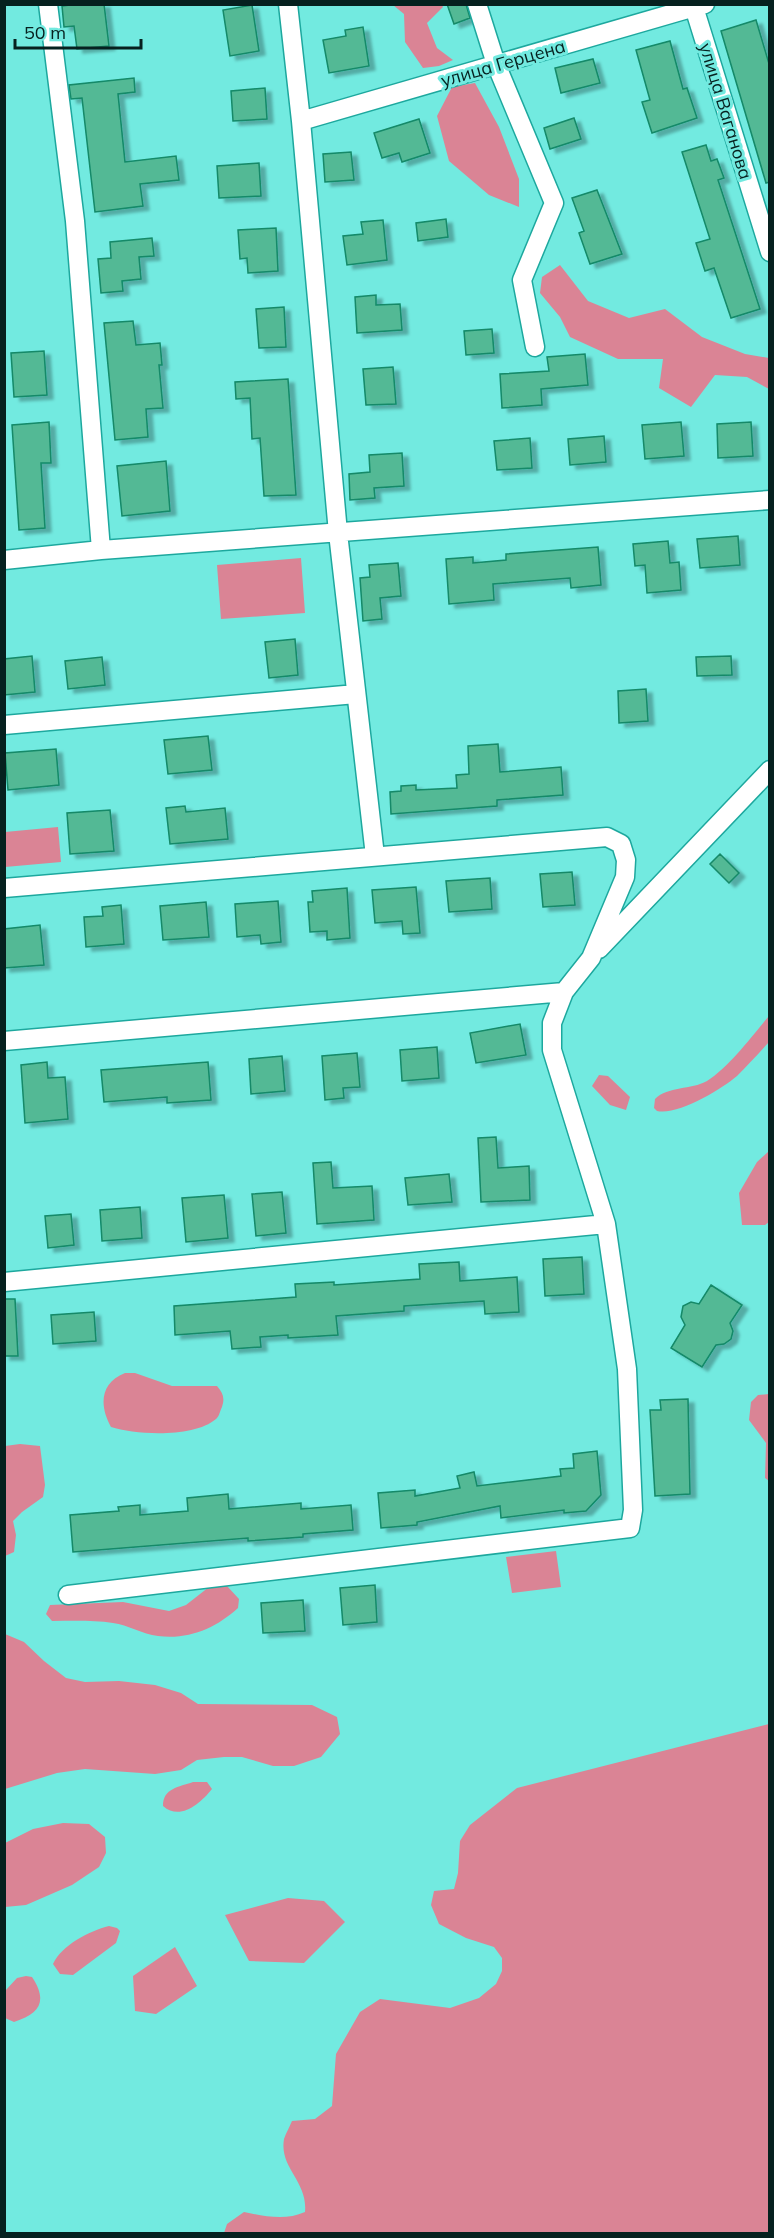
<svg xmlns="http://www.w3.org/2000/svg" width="774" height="2238" font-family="Mulish,sans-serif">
<defs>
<filter id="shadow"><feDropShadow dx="6" dy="4" stdDeviation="1.5" flood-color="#0004"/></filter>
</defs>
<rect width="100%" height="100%" fill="#72eae0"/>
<path fill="#da8495" d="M393 5H442L443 7 427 23 437 48 453 60 439 66 423 68 405 42 404 14Z
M475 83 499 127 519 179V207L489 195 449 161 437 116 452 87Z
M560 265 588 301 629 318 665 309 702 337 745 354 769 358V389L747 377 715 375 691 407 659 388 663 359H618L570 337 560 317 540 293 542 277Z
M301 558 305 613 221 619 217 565Z
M58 827 61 862 5 867V832Z
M769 1016V1042C759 1053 748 1065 737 1076 722 1089 677 1116 657 1111L654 1108 655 1099C668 1086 691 1090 707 1081 729 1067 752 1036 769 1016Z
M599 1075 608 1076 630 1097 626 1110 610 1105 592 1086Z
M769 1151V1222L765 1225H742L739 1193 757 1162Z
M125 1373H135L172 1386H217C223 1393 225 1398 222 1407 220 1411 219 1417 216 1419 194 1438 136 1435 111 1427 99 1405 100 1383 125 1373Z
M769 1394H770L769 1481 765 1478 766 1443 749 1420 751 1402 758 1395Z
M20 1444 40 1446 45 1485 43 1497 22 1512 13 1521 16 1535 14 1552 5 1556V1446Z
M556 1551 561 1587 512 1593 506 1557Z
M217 1586H227L239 1599 238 1608C216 1628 189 1640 158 1636 142 1634 128 1625 113 1623 93 1620 72 1621 52 1621L46 1614 50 1605 123 1602 169 1611 186 1605 209 1587Z
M5 1634 24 1642 44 1661 66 1678 85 1682 119 1681 155 1685 181 1693 198 1704 312 1705 337 1717 340 1734 321 1757 294 1766H273L242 1757H224L197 1760 181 1770 155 1774 85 1769 57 1773 5 1789Z
M769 1724V2233H224L227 2224 244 2212C264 2216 285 2221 305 2212 308 2181 279 2168 284 2139 286 2133 290 2126 292 2121L315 2119 332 2106 336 2054 360 2012 380 1999 450 2008 479 1998 496 1984 502 1971V1958L494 1947 466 1938 439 1924 431 1905 434 1891 454 1889 458 1873 460 1841 470 1825 517 1788Z
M193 1782H207L212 1789C200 1804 180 1821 163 1806 163 1788 179 1787 193 1782Z
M63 1823 89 1824 105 1837 106 1853 99 1867 72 1885 26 1905 5 1907V1843L33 1829Z
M288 1898 324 1901 345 1922 304 1963 249 1961 225 1915Z
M109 1926 117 1928 120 1931 116 1943 73 1975 60 1974 53 1964C62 1945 89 1931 109 1926Z
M175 1947 197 1986 156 2014 135 2011 133 1976Z
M26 1976 32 1977C48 2001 40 2014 14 2022L5 2018V1991L17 1978Z"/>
<path fill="#52b995" stroke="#138968" stroke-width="1.5" filter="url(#shadow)" d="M78 4H104L109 46 77 49 74 26 64 27 62 6Z
M447 4H466L470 18 454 24Z
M252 5 259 51 230 56 223 10Z
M756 20 770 67V182L766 183 721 31Z
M363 27 369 66 329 73 323 40 346 36 345 30Z
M670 41 683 89 687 88 697 118 652 133 642 102 650 100 636 50Z
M593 59 600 83 561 93 555 68Z
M134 78 135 92 118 94 125 162 176 156 179 180 140 184 143 206 95 212 82 98 71 99 69 85Z
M265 88 267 119 233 121 231 91Z
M574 118 581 139 550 149 544 128Z
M419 119 430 153 402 162 399 153 382 158 374 133Z
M706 145 711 161 717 159 724 178 718 180 760 309 731 318 714 268 705 271 696 243 710 239 682 152Z
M351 152 354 180 325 182 323 154Z
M259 163 261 196 219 198 217 166Z
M597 190 622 254 590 264 579 233 584 231 572 198Z
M446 219 448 237 418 241 416 223Z
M383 220 387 260 347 265 343 236 363 234 361 222Z
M276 228 278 271 248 273 247 258 240 259 238 230Z
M152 238 154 256 139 257 141 279 122 281 123 291 101 293 98 259 111 258 110 242Z
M376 295V305L400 304 402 330 357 333 355 297Z
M284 307 286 347 259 348 256 309Z
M133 321 136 345 160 343 162 365H159L163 408 146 409 148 437 115 440 104 323Z
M492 329 494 353 466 355 464 331Z
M44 351 47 395 14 397 11 353Z
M585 354 588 385 541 389 542 405 502 408 500 374 549 371 547 357Z
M393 367 396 404 366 405 363 369Z
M288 379 296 495 264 496 260 438 252 439 250 398 236 399 235 382Z
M49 422 51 463H41L45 528 19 530 12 425Z
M681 422 684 456 645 459 642 425Z
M751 422 753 456 718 458 717 424Z
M604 436 606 462 570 465 568 439Z
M530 438 532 468 497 470 494 441Z
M402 453 404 486 374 488 375 498 350 500 349 474 370 472 369 455Z
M166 461 170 511 122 516 117 466Z
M738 536 740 565 700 568 697 539Z
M668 541 670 563 679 562 681 590 647 593 645 565 635 566 633 544Z
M598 547 601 585 571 588 570 578 493 584 494 600 449 604 446 559 473 557V563L506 560V554Z
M398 563 401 596 380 598 382 619 363 621 360 578 370 577 369 565Z
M295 639 298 675 269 678 265 642Z
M32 656 35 692 4 695V659Z
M731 656 732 675 697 676 696 657Z
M102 657 105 685 68 689 65 661Z
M646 689 648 721 619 723 618 691Z
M208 736 212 770 168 774 164 740Z
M498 744 500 772 561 767 563 795 497 800V806L391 814 390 792 401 791V786L416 785V790L457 788 456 775 469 774 468 746Z
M56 749 59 785 8 790 5 753Z
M185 806 186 812 225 808 228 839 170 844 166 808Z
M110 810 114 851 70 854 67 813Z
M720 854 739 873 729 883 710 864Z
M572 872 575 905 543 907 540 874Z
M490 878 492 909 449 912 446 881Z
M416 887 420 933 403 934 402 921 375 923 372 890Z
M347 888 350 938 327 940V931L310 932 308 902H313L312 891Z
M278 901 281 942 261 944 260 935 237 937 235 904Z
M206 902 209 937 163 940 160 906Z
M121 905 124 944 86 947 84 917 103 916 102 907Z
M40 925 44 965 4 968V929Z
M520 1024 526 1055 476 1063 470 1033Z
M437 1047 439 1078 402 1081 400 1050Z
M357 1053 360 1087 343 1088 344 1098 325 1100 322 1056Z
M282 1056 285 1091 251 1094 249 1059Z
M47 1062 48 1078 65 1077 68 1119 25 1123 21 1065Z
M208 1062 211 1100 167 1103V1097L104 1102 101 1070Z
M496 1137 498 1168 529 1166 530 1200 481 1202 478 1138Z
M331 1162 333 1188 372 1186 374 1220 317 1224 313 1163Z
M449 1174 452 1202 408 1205 405 1178Z
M282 1192 286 1233 256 1236 252 1194Z
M224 1195 228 1238 186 1242 182 1198Z
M140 1207 142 1238 102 1241 100 1210Z
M71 1214 74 1245 48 1248 45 1216Z
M582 1257 584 1294 545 1296 543 1259Z
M459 1262 460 1281 517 1277 519 1312 485 1314 484 1301 404 1306V1311L336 1316 338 1335 288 1338V1335L260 1337 261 1347 232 1349 230 1331 175 1335 174 1306 296 1297 295 1284 334 1282V1285L420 1279 419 1264Z
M711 1285 742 1305 730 1323 733 1331 731 1339 724 1344 716 1345 702 1367 671 1348 685 1325 681 1317 683 1306 691 1302 699 1304Z
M4 1299H15L18 1356H4Z
M94 1312 96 1341 53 1344 51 1315Z
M688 1399 690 1494 655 1496 650 1410H661L660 1400Z
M597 1451 601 1495 586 1511 564 1513V1510L501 1518 500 1506 417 1522V1525L381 1528 378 1493 415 1490V1496L460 1488 457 1476 474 1472 477 1486 561 1476 560 1469 574 1468 573 1454Z
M228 1494 229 1509 301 1503V1509L351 1505 353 1530 303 1534V1537L248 1541V1538L73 1552 70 1515 119 1511 118 1507 140 1505V1515L188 1511 187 1498Z
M375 1585 377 1622 343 1625 340 1588Z
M303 1600 305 1631 263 1633 261 1603Z"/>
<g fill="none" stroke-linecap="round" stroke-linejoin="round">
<g stroke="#1da89e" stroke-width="21">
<path id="minor" d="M48 4 75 221 101 550
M288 4 301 121 338 533 375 856
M477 4 496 64 554 203 522 280 535 347
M693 4 770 252
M301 121 705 4
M4 560 101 550 770 500
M4 725 356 694
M4 888 607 837 621 844 626 860 625 877 591 958 564 992 552 1023V1050L606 1224 627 1369 633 1510 630 1528 68 1595
M599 949 770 770
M4 1041 564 992
M4 1282 606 1224"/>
</g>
<use href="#minor" stroke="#fff" stroke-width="18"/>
</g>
<g text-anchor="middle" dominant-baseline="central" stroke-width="6" stroke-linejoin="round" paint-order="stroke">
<g font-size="18" fill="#06211f" stroke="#72eae0">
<text transform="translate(503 63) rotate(-16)">улица Герцена</text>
<text transform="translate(726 111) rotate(73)">улица Ваганова</text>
</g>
</g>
<rect width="774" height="2238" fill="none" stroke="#06211f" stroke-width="12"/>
<path d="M15 39v9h126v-9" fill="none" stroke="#06211f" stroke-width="3"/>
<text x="24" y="39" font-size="18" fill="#06211f" stroke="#72eae0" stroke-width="4.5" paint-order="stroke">50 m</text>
</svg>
